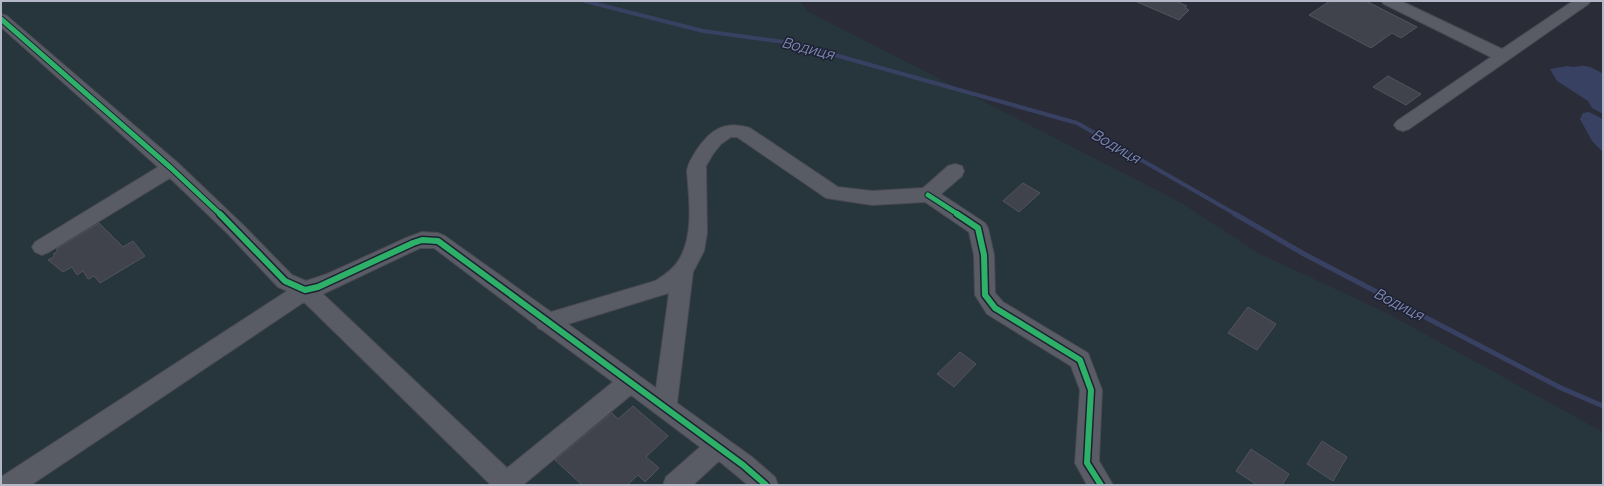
<svg xmlns="http://www.w3.org/2000/svg" width="1604" height="486" font-family="Manrope,sans-serif">
<rect width="100%" height="100%" fill="#2a2c37"/>
<path fill="#27353d" d="M1 1H800L809 12 1180 202 1258 253 1387 313 1603 432V485H1Z"/>
<path fill="#384162" d="M1567 66C1572 67 1575 67 1580 66 1588 65 1597 70 1603 74V114L1592 108 1588 101 1557 81 1550 69Z
M1589 112 1603 119V152L1592 141 1580 119 1583 113Z"/>
<g fill="none" stroke-linecap="round" stroke-linejoin="round">
<path stroke="#384162" stroke-width="4" d="M585 1 703 31 792 43 1077 123 1237 215"/>
<path stroke="#384162" stroke-width="5" d="M1235 214 1304 254 1561 388 1603 406"/>
</g>
<path fill="#40424c" stroke="#52545f" d="M1135 1H1176L1187 6 1185 8 1189 10 1179 20Z
M1330 1H1366L1417 27 1401 38 1392 33 1371 48 1309 15Z
M1388 76 1421 94 1406 105 1373 87Z
M1023 183 1040 193 1019 212 1003 201Z
M99 223 123 247 133 241 145 256 100 283 94 276 88 279 83 271 77 275 72 267 63 272 48 260 55 256 53 254 58 251 56 249Z
M1248 307 1276 324 1257 350 1228 333Z
M960 352 976 364 954 387 937 374Z
M633 406 668 436 646 457 659 468 645 482 638 475 627 485H582L555 460 612 413 618 419Z
M1322 441 1347 457 1333 481 1307 464Z
M1251 449 1289 474 1282 485H1257L1236 471Z"/>
<g fill="none" stroke-linecap="round" stroke-linejoin="round">
<g stroke="#484951" stroke-width="2">
<path id="minor" d="M1381 1H1401L1502 49 1573 1 1590 2 1587 5 1409 129 1403 131 1397 129 1394 125 1397 121 1491 57 1384 4Z
M1 14 7 16 178 163 242 224 292 275 306 281 327 274 406 238 422 232 438 233 445 236 551 312 655 281C665 275 675 268 680 258 694 233 689 198 687 171 688 163 692 158 696 151 710 130 724 120 750 128L838 187 872 191 923 188 948 166 955 164 962 166 964 171 962 176 941 194 985 223 988 228 994 255 995 293 1003 302 1088 353 1102 390 1099 461 1113 485H1087L1075 463 1080 390 1071 366 987 314 975 295 974 255 969 232 925 202 872 205 826 198 737 137H731L721 144 713 154 706 166 707 233 704 251 693 272 677 403 752 457 775 477 778 485H748L719 461 693 485H663L666 477 700 447 631 395 523 485H491L304 302 31 485H1V477L287 291 278 287 228 234 170 178 49 252 42 255 35 252 32 247 35 242 158 167 1 27ZM420 248H434L537 326 538 328 542 330 613 382 507 468 323 294ZM669 293 656 388 568 324 662 295Z"/>
</g>
<use href="#minor" fill="#5a5c65" fill-rule="evenodd"/>
<g stroke="#1d2132" stroke-width="7">
<path id="cycleway-far1" d="M1 19 171 168 221 215
M928 195 959 215"/>
</g>
<g stroke="#1d2132" stroke-width="9">
<path id="cycleway" d="M220 214 285 281 305 290 318 287 413 243 422 240 438 241 743 465 766 485
M957 214 978 228 984 255 985 295 995 308 1080 360 1091 390 1087 463 1101 485"/>
</g>
<use href="#cycleway-far1" stroke="#2db169" stroke-width="5"/>
<use href="#cycleway" stroke="#2db169" stroke-width="6"/>
</g>
<g text-anchor="middle" dominant-baseline="central" stroke-width="3" stroke-linejoin="round" paint-order="stroke">
<g font-size="15" font-style="italic" fill="#7c87b0" stroke="#1d2132">
<text transform="translate(808 48) rotate(14)">Водиця</text>
<text transform="translate(1116 146) rotate(30)">Водиця</text>
<text transform="translate(1399 304) rotate(27)">Водиця</text>
</g>
</g>
<rect width="1604" height="486" fill="none" stroke="#b4b7c8" stroke-width="4"/>
</svg>
